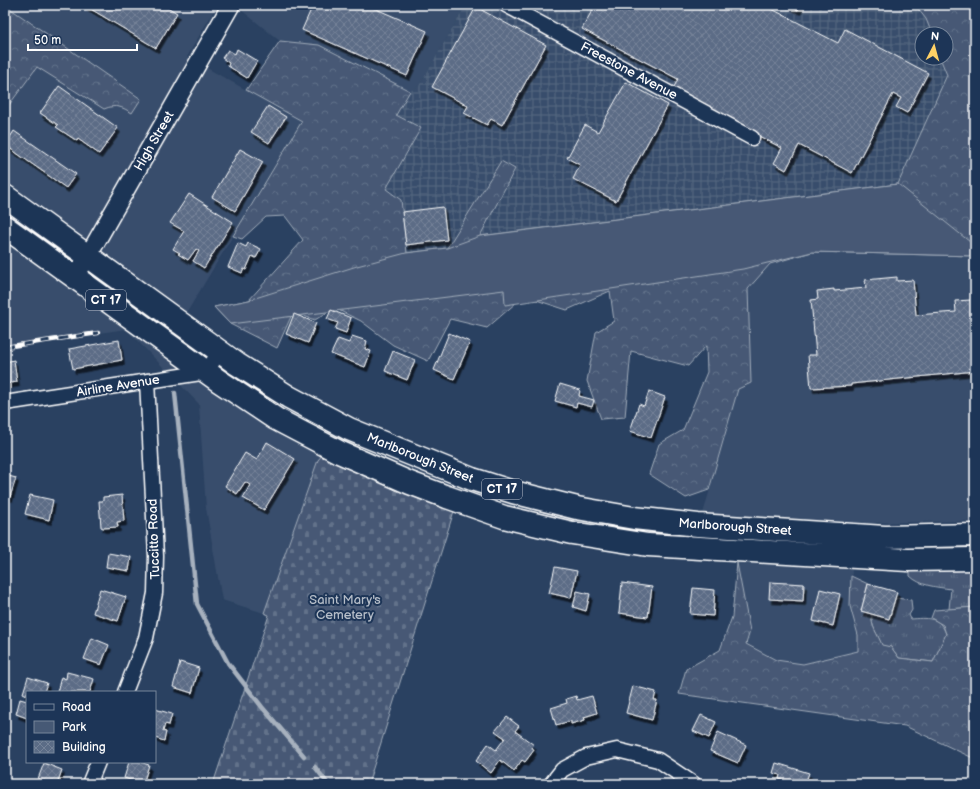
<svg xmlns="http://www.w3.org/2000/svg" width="980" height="789" font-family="'Balsamiq Sans',sans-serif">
<defs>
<pattern id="industrial-grid" width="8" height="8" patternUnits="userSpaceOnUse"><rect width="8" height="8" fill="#394e6c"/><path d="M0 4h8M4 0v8" fill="none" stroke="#576982"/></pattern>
<pattern id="grass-tufts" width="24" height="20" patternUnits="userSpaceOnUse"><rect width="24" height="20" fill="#465975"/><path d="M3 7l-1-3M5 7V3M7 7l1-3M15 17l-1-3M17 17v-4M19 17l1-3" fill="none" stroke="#62728a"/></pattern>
<pattern id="forest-crowns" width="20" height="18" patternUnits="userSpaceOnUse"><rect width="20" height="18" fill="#465975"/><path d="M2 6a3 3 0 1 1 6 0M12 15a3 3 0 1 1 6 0" fill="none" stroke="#62728a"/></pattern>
<pattern id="cemetery-stones" width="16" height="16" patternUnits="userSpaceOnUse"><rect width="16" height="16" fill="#465975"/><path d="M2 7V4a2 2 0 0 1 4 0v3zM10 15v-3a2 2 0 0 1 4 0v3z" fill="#62728a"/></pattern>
<pattern id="building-cross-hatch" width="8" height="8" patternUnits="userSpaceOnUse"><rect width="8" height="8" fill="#5b6c86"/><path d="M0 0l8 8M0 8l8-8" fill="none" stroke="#748298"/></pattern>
<filter id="shadow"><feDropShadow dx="2.5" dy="4.5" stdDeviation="0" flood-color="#0009"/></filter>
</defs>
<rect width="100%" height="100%" fill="#2a4161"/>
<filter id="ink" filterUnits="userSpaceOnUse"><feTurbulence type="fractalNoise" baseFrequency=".025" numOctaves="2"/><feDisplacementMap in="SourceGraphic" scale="8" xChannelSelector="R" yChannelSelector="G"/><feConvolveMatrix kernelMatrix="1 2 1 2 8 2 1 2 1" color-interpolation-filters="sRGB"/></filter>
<g filter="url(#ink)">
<path fill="#394e6c" d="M5 5H217L187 57 302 121 163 352 324 453 318 460 264 613 222 600 206 508 199 404 126 329 5 347V104L9 105 37 66 104 109 111 106H120L141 99Z
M235 5H466L419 86 410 91 319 45 280 41Z
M812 252 975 256V521L865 523 703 514 738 389 751 383 748 289 770 264Z
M737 563 852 569 850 606 858 635V651L803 664 776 660 746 644 750 631Z"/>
<path fill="url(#industrial-grid)" d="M466 5H915L926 19 932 34H922V58H940L947 75 898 184 480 236 515 170 501 162 447 248 406 253 401 200 386 189 421 128 395 115 410 91 419 86Z"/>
<path fill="url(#grass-tufts)" stroke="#a2acba" d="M975 569V607L949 609 951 589C937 587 920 586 910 576V571Z
M896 598 911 600 912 610 909 615 911 619C927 618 940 616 946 634L933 662 899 658 891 647 882 646C878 634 870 626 872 614L888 619 890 618Z"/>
<path fill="url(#forest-crowns)" stroke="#a2acba" d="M5 5 141 99 132 113C122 107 116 104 104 109L37 67 9 105 5 104Z
M915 5H975V256L812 252 770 264 748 289 751 383 738 389 709 490 686 498 649 474 659 444 683 430 707 372 706 346 688 366 631 351 625 417 601 419 587 381 596 332 614 321 610 291 567 310 524 296 487 328 450 319 428 361 393 345 361 321 334 308 315 320 293 312 277 348 230 324 214 307 249 300 303 240 285 216 266 217 242 239 233 236 302 121 246 90 280 41 319 45 410 91 396 115 421 128 386 189 401 200 407 253 447 248 501 161 515 169 480 236 898 184 947 75 940 58H946V34H932L926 19Z
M737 563 750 631 746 644 776 660 803 664 858 651V635L850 606 851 576 868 584 861 611 872 614C870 626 878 634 882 645L891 647 899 658 933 662 946 634 943 625 931 618 934 610 975 607V759L905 726 679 694 686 669 720 650 732 617Z"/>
<path fill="url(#cemetery-stones)" stroke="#a2acba" d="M324 453 454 511 368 784H213L269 615 264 613 318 460Z"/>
<path fill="#465975" stroke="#a2acba" d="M898 184 975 246V256L812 252 743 269 505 305 504 290 230 324 214 307 249 300 357 266 406 253 447 248 480 236Z"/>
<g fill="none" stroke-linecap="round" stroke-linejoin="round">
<path stroke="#a7b1be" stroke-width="4.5" d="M175 393 197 604 228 663 262 707 304 756
M315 767 328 784"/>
</g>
<path fill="url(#building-cross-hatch)" stroke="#fff" filter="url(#shadow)" d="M84 5H164L177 13 156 48Z
M313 5H367L427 31 407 76 302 30Z
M595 5H764L838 43 845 29 928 73 907 113 896 107 901 98 893 94 852 173 799 145 786 170 774 163 782 148 672 91 678 79 582 29Z
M788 5H801L798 10Z
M476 7 546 45 502 125 491 119 487 125 464 113 468 106 432 87Z
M237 49 257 61 247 78 228 66 229 63 222 58 228 50 235 54Z
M626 82 668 105 616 201 573 179 580 165 567 158 585 125 598 132Z
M59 86 118 128 99 154 78 139 77 141 56 127 58 125 40 113Z
M268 106 286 117 269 143 251 132Z
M14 131 76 174 66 188 5 145Z
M240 149 263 162 235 211 212 197Z
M189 194 233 222 204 268 193 261 199 251 196 249 188 260 178 254 180 253 173 249 184 231 170 223Z
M443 207 447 240 406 245 402 212Z
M238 243 246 247 248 243 261 249 256 258 252 256 246 270 244 269 242 273 228 267Z
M897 277V281L913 280 916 315 956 312 955 301 971 300 972 309H975V371L851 384V386L811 388 808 355H816L811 300 818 299 817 291 834 289V291L866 288 865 280Z
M331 310 351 318 346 333 335 329 338 323 327 319Z
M294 314 316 323 308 343 286 334Z
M449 333 470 342 454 379 434 370Z
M352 336 367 341 365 349 371 351 365 367 331 354 338 339 349 343Z
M119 340 122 360 73 369 69 349Z
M393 351 415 360 407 380 385 371Z
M14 360 17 382 5 384V362Z
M560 384 580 390 579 396 594 400 592 407 577 403 576 407 555 401Z
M649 391 665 397 651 438 630 431 639 404 644 406Z
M267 442 295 459 264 510 243 498 250 485 245 482 237 494 225 486 245 453 257 460Z
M5 475 16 478 10 497 5 496Z
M30 495 53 500 49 520 25 514Z
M122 495 124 521 117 522 118 527 103 528 101 527 99 501H103V497Z
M108 553 131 557 129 571 106 567Z
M555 567 577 571 571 598 549 593Z
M770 582 804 584 803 601 769 599Z
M622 583 652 587 648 617 619 613Z
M868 584 897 592 889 619 861 611Z
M693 588 715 590 713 616 690 614Z
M100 589 126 597 118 621 93 613Z
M820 589 840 594 833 626 813 621Z
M577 591 590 594 586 611 573 607Z
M92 638 109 645 101 665 84 659Z
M180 662 199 668 192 693 173 687Z
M67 672 94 679 90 692H57L61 677 66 679Z
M28 677 47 683 44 692H27V695L23 693Z
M633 686 656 692 654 700H657L652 720 626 713Z
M576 696 577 700 592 696 597 713 584 717 585 720 571 724V721L556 725 551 708 567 703 566 699Z
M20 699 27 701V718L16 714Z
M155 709 172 714 169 725 165 724 163 731 166 732 164 741 155 738Z
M701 715 716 722 709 738 693 731Z
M507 717 519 726 515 731 534 745 532 747 534 750 525 762 522 760 514 771 500 760 491 773 476 761 488 744 496 750 505 738 495 731Z
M718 732 746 745 738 763 710 751Z
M129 762H140L149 765 143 784 124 778Z
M44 763 62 770 57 784H36Z
M776 763 809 773 805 784H782L783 780 779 779 780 775 773 773Z"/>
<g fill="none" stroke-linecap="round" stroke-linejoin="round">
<g stroke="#fff" stroke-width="17">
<path id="minor" d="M506 5 752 138
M5 403 207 372 219 351
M125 692 146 638 155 593 156 556 147 381
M89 784 98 762
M551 784 562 770 586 757 617 750 658 760 694 784"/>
</g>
<g stroke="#fff" stroke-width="20">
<path id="tertiary" d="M75 277 88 256 231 5"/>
</g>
<g stroke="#fff" stroke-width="25">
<path id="trunk" d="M5 196 237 364 289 397 349 429 472 479 513 492 577 508 634 518 698 525 885 537 975 535
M5 227 219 381 276 419 339 452 410 483 447 497 504 517 572 533 648 545 908 560 975 559"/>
</g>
<use href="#minor" stroke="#1d3557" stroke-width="14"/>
<use href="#tertiary" stroke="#1d3557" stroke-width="17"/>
<use href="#trunk" stroke="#1d3557" stroke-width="22"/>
<g stroke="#fff" stroke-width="4.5">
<path id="rail" d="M5 347 98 333"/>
</g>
<use href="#rail" stroke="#1d3557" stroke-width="3" stroke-dasharray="9" stroke-linecap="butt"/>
</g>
</g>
<g text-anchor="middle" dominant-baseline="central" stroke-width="4" stroke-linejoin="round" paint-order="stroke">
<g fill="#1d3557" stroke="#bbc2cd" stroke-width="1">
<rect x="86" y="290" width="40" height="20" rx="3"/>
<rect x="482" y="479" width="40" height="20" rx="3"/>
</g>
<g font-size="12" font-weight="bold" fill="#fff">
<text x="106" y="300">CT 17</text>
<text x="502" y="489">CT 17</text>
</g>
<g font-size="13" fill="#fff" stroke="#1d3557">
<text transform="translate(629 71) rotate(28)">Freestone Avenue</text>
<text transform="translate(154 141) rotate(-60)">High Street</text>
<text transform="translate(118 386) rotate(-9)">Airline Avenue</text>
<text transform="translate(420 458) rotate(22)">Marlborough Street</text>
<text transform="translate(735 527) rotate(4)">Marlborough Street</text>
<text transform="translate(154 539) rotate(-92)">Tuccitto Road</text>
</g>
<g font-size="13" fill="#b5bdc8" stroke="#1d3557">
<text x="345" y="600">Saint Mary's<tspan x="345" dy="15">Cemetery</tspan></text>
</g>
</g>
<rect width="980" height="789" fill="none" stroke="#1d3557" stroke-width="20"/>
<rect x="10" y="10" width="960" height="769" fill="none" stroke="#fff" stroke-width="1.5" filter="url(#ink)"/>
<rect x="26" y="691" width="130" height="72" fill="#1d3557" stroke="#77869a"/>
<rect x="34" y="704" width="20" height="6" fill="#1d3557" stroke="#77869a"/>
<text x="62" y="711" font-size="12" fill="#ffffff">Road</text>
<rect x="34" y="721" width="20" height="12" fill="#465975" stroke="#77869a"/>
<text x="62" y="731" font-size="12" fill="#ffffff">Park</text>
<rect x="34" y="741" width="20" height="12" fill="url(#building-cross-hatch)" stroke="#77869a"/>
<text x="62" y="751" font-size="12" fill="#ffffff">Building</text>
<g transform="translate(934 46) rotate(6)"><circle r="19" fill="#1d3557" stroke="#77869a"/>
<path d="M0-3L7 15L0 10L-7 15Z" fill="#ffd166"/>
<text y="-6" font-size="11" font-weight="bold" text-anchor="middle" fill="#ffffff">N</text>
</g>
<path d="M28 44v6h109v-6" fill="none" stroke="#ffffff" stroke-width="2"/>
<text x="34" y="44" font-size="12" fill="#ffffff" stroke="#1d3557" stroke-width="3" paint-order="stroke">50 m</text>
</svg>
